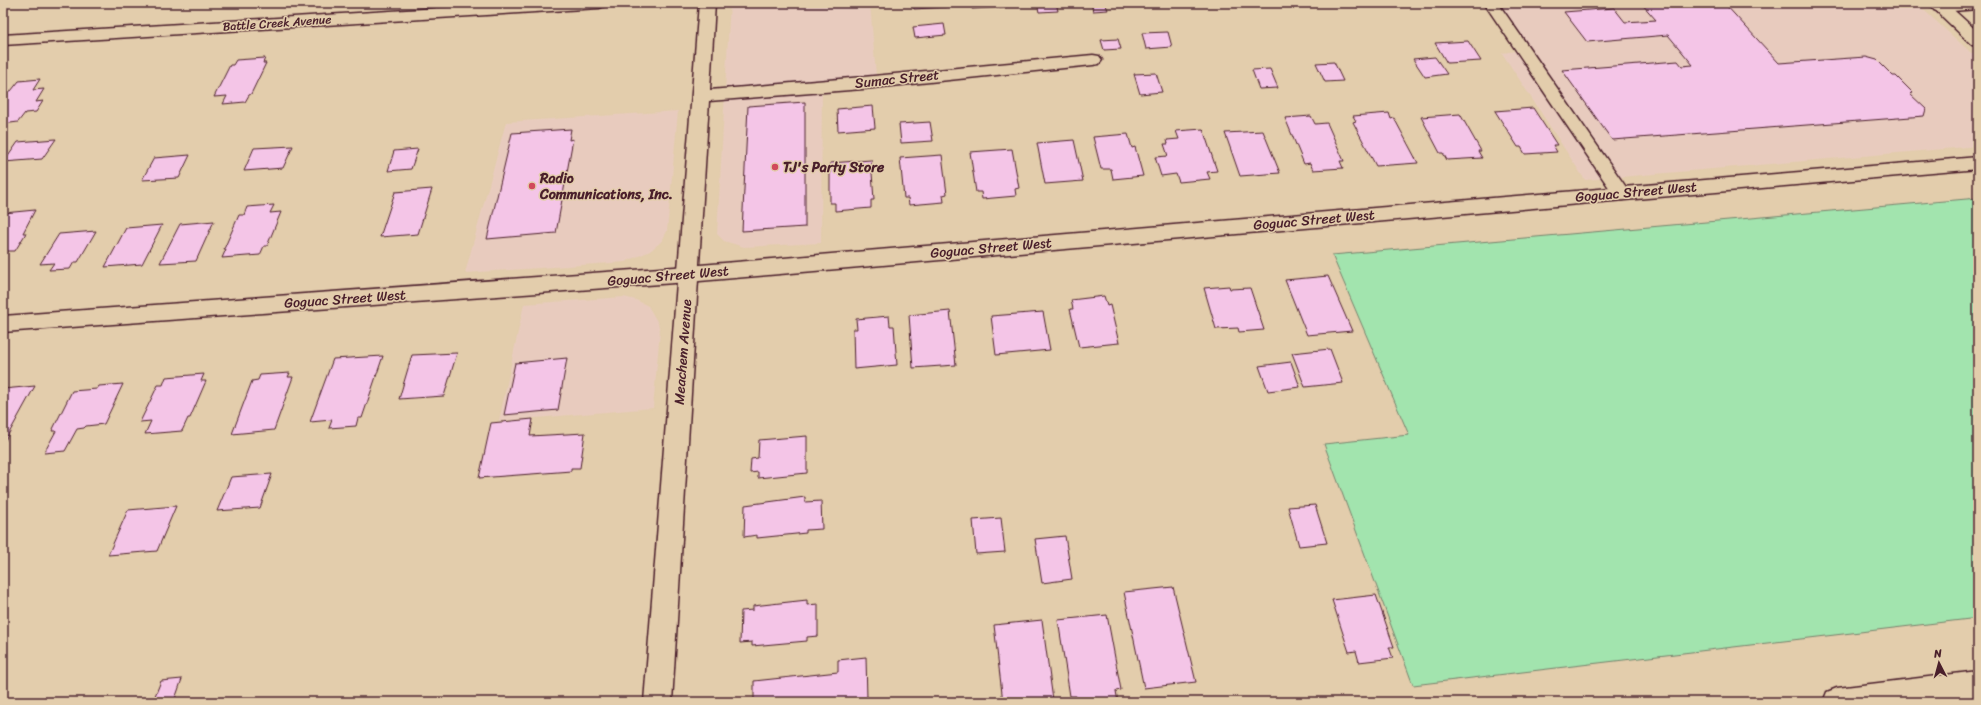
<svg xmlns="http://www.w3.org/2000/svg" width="1981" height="705" font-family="Sriracha,sans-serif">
<rect width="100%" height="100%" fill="#e3cdac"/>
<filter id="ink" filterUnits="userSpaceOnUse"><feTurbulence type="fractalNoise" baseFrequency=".025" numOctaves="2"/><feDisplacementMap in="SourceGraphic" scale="8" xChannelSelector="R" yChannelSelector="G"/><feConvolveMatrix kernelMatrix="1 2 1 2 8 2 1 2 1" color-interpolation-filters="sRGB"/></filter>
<g filter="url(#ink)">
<path fill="#e8cbbe" d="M730 3H870L876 76 822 80 821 243 744 247 724 241 717 234Z
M1483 3H1916L1978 59V146L1585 180 1502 53 1516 51Z
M678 111 667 231 662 241 650 251 625 262 465 273 506 122Z
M624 297 636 300 648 306 658 323 660 331 653 408 499 421 524 304Z"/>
<path fill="#a2e4ae" stroke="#76826c" d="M1978 198V618L1413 685 1324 444 1409 435 1332 255Z"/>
<path fill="#f4c5e7" stroke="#4a1f2b" d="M913 3H946V7L914 9Z
M971 3H1005L1006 7 972 9Z
M1037 3H1056L1058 11 1039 12Z
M1091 3H1105L1108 10 1093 11Z
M1641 3H1724L1779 63 1866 57 1877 60 1893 76H1896L1913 93 1910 94 1926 109 1924 116 1612 140 1562 70 1678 61 1682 66 1693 65 1668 35 1587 42 1564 12 1614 8 1625 22 1656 20Z
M944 24 946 35 915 38 913 27Z
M1168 32 1172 47 1146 49 1142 33Z
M1118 39 1121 49 1104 50 1101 40Z
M1468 41 1481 61 1447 63 1435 43Z
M1435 57 1447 74 1425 77 1413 59Z
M265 58 263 63H266L251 94 249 95 245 102 223 104 227 96 214 97 230 65H233L236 60Z
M1334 62 1343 81 1325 82 1316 63Z
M1270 69 1278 88 1259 89 1252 70Z
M1156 73 1162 92 1140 94 1134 74Z
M40 79 33 90 44 89 36 102 43 101 36 112 25 113 18 122 3 124V96L7 91H11L19 81Z
M805 102V227L742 231 748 106Z
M873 106 875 128 838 131 837 109Z
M1533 108 1557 145H1553L1557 152 1525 154 1521 147H1518L1495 111Z
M1389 113 1391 119 1394 118 1418 163 1376 166 1353 122 1356 121 1353 116Z
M1460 114 1481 151H1478L1482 158 1447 160 1443 153H1440L1421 117Z
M1311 116 1315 124 1327 123 1344 161H1340L1343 168 1313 170 1310 163 1304 164 1285 118Z
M930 122 933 141 901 143 899 124Z
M571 129 569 140 573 139 556 233 487 239 512 133Z
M1203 129 1217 171 1207 172 1210 179 1179 182 1176 174 1161 176 1155 157 1168 156 1164 144H1168L1167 140 1179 139 1176 131Z
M1263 131 1280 173 1240 176 1225 133Z
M1128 134 1132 148 1135 147 1143 176 1113 179 1111 169H1101L1093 137Z
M56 139 42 159 4 162 18 142Z
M1074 140 1083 181 1045 184 1037 143Z
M293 146 283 168 244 171 254 148Z
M418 149 411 169 388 171 394 151Z
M1012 149 1019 188 1015 189 1016 196 982 199 981 192H976L970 152Z
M190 155 179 178 142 180 154 158Z
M942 155 947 194 943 195 944 202 909 205 908 198H904L900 158Z
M871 160 874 200H871V208L835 211V203H830V163Z
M432 189 418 234 380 237 395 192Z
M274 205 270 213 281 212 267 246H264L260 255 222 258 226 249H224L239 215H244L247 207Z
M35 210 23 233H26L15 251H6L3 257 4 213Z
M214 221 196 261 160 263 180 224Z
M162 225 142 264 105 267 126 228Z
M96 231 78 262H74L70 269 49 270 54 263 40 264 59 234Z
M1328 276 1352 331 1307 335 1285 280Z
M1229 286 1230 289 1250 288 1264 330 1239 332 1238 328 1216 329 1204 288Z
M1104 296 1107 306 1110 305 1119 343 1079 347 1070 309H1073L1071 300Z
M950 311 956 365 913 368 909 315Z
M1043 312 1050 350 996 355 991 316Z
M889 316 890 326H894L897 365 854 369 853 329H857L856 319Z
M1330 349 1343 383 1305 387 1292 353Z
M457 353 444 396 399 399 412 355Z
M383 356 362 418H358L356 426 329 428 332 420 310 422 333 359Z
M567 358 558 410 504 415 515 363Z
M1291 362 1300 387 1268 391 1259 366Z
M290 373 288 377H293L274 430 232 434 252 381 258 380 260 375Z
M204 374 201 381H206L190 418H188L182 431 145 434 151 421 140 422 158 385H163L166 377Z
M123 384 104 424 86 426 84 428 77 429 65 451 44 453 56 431H52L72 391 97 389 99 386Z
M35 386 3 444V389Z
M533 419 530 436 585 433 580 468H571V471L479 478 491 423Z
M807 436V473L758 478V472L750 473 751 459 758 458 759 440Z
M272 474 260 508 217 511 231 477Z
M805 497V502L821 501 822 529 806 530V533L757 538V535L744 537 745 505Z
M1315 505 1327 543 1299 546 1288 507Z
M176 506 157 551 108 555 128 510Z
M1001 518 1005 552 976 554 973 520Z
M1065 536 1072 579 1042 583 1035 539Z
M1173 587 1196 682 1144 688 1124 592Z
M1376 595 1394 647H1389L1393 658 1359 662 1356 651 1349 652 1332 600Z
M807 600V605L818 604V636L807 637V641L752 646V642L740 643 741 611 753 610V606Z
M1107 615 1121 690 1116 691 1118 702H1078L1076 696H1070L1058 620Z
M1042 620 1053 700 1003 702 994 625Z
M866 657 867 699 843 702H754V681L838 672V660Z
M182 679 175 699 153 701 161 681Z"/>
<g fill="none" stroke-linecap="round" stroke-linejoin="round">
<g stroke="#4a1f2b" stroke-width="3">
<path id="lane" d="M1484 3H1498L1628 190 1630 194 1628 198 1622 200 1616 198Z"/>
</g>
<g stroke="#4a1f2b" stroke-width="3">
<path id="street" d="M519 3H607L605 6 599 8 3 45V35Z
M699 3H715L710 90 863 77 1093 55 1099 56 1102 60 1099 64 1093 65 863 89 709 101 672 702H644Z
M1936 3H1978V9L1940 12 1934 10 1932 7Z
M1978 671V697L1942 702H1823L1827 692 1837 688Z"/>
</g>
<g stroke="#4a1f2b" stroke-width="3">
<path id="secondary" d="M1928 3H1946L1978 32V46L1972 45Z
M1978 157V169L688 282 3 332V316L688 266Z"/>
</g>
<use href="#lane" fill="#e3cdac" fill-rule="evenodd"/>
<use href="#street" fill="#e3cdac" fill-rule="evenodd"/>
<use href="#secondary" fill="#e3cdac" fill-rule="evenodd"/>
</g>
</g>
<g fill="#d1495b" stroke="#e3cdac" stroke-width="1.5">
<circle cx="775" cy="167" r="4"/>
<circle cx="532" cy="186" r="4"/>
</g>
<g text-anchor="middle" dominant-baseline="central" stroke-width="3" stroke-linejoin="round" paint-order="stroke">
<g font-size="12" fill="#4a1f2b" stroke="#e3cdac">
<text transform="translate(277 23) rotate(-4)">Battle Creek Avenue</text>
</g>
<g font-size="14" fill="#4a1f2b" stroke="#e3cdac">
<text transform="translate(897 79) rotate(-6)">Sumac Street</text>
<text transform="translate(1636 192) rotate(-5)">Goguac Street West</text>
<text transform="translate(1314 220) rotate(-5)">Goguac Street West</text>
<text transform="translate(991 248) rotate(-5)">Goguac Street West</text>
<text transform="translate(668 276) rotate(-5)">Goguac Street West</text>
<text transform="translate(345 299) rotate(-4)">Goguac Street West</text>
<text transform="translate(683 352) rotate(-86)">Meachem Avenue</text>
</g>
<g font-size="14" font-weight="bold" fill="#4a1f2b" stroke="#e3cdac" text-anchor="start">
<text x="783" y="167">TJ's Party Store</text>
<text x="540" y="178">Radio<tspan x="540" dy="16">Communications, Inc.</tspan></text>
</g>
</g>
<rect width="1981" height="705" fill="none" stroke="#e3cdac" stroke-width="16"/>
<rect x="8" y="8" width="1965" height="689" fill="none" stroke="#4a1f2b" stroke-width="1.5" filter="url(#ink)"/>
<g transform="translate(1939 663) rotate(354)" stroke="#e3cdac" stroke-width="3" paint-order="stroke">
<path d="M0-3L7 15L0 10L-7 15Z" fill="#4a1f2b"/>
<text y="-6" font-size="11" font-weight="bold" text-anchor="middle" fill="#4a1f2b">N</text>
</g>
</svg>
